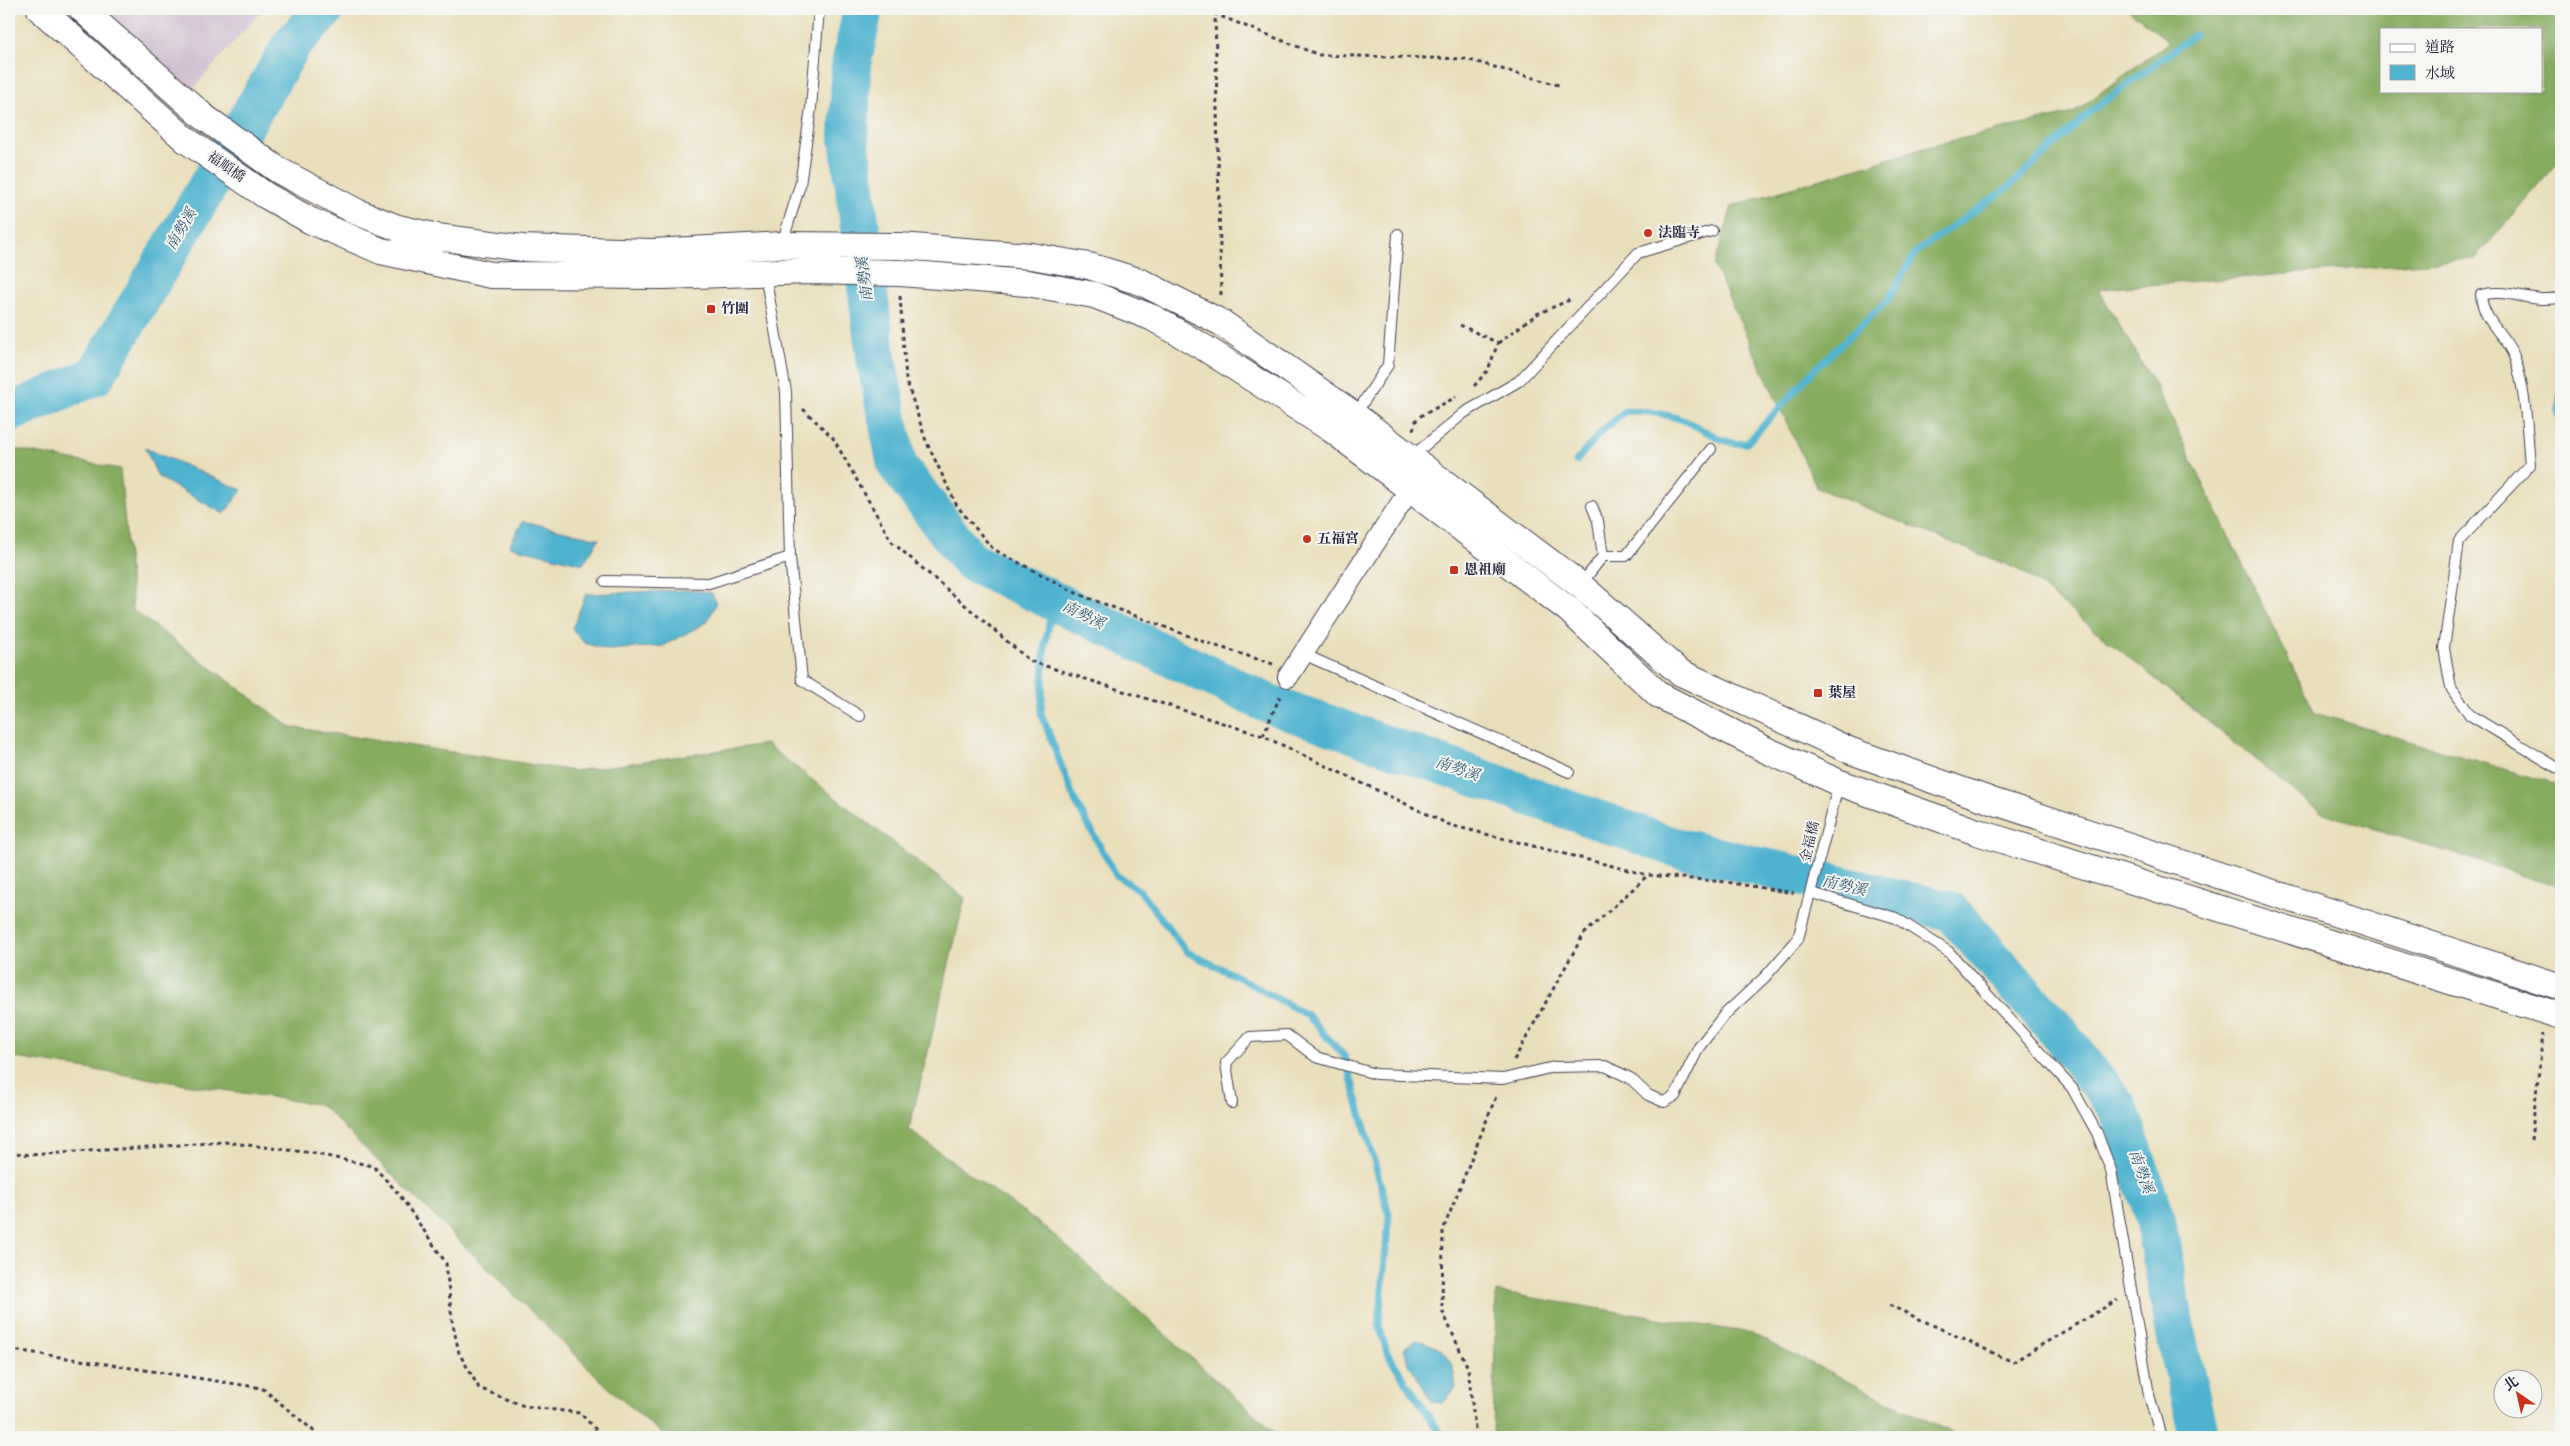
<svg xmlns="http://www.w3.org/2000/svg" width="2570" height="1446" font-family="'Old Standard TT','Noto Serif TC',serif">
<rect width="100%" height="100%" fill="#f6f6f2"/>
<filter id="ink" filterUnits="userSpaceOnUse"><feTurbulence type="fractalNoise" baseFrequency=".02" numOctaves="2"/><feDisplacementMap in="SourceGraphic" scale="10" xChannelSelector="R" yChannelSelector="G"/><feConvolveMatrix kernelMatrix="1 2 1 2 8 2 1 2 1" color-interpolation-filters="sRGB"/></filter>
<filter id="wash" filterUnits="userSpaceOnUse"><feTurbulence type="fractalNoise" baseFrequency=".0096" numOctaves="4" result="noise"/><feDisplacementMap in="SourceGraphic" scale="20" xChannelSelector="R" yChannelSelector="G"/><feGaussianBlur stdDeviation="1.12" result="paint"/><feColorMatrix in="noise" values="0 0 0 0 0 0 0 0 0 0 0 0 0 0 0 0 0 1.4 0 .05"/><feComposite in="paint" operator="in"/></filter>
<g filter="url(#wash)">
<rect width="100%" height="100%" fill="#eadfbb"/>
<path fill="#cfbdcf" d="M100 9H263L192 90Z"/>
<path fill="#86ac61" stroke="#54674e" fill-rule="evenodd" d="M2128 9H2561V159L2475 259 2098 289 2157 389 2315 713 2561 786V887L2320 812 2022 571 1817 488 1714 266 1732 206 1938 144 2073 113 2169 42ZM2381 29H2541V91H2381Z
M9 448 120 469 133 610 291 727 574 771 766 744 965 898 909 1130 1048 1230 1280 1437H666L614 1393 321 1105 9 1057Z
M1496 1292 1751 1333 1960 1437H1493Z"/>
<path fill="#50b3cf" stroke="#396a85" d="M2559 392H2561V423L2554 413Z
M145 448 242 490 224 514 158 477Z
M523 521 599 539 583 564 509 546Z
M690 590 712 593 716 604 707 622 663 646 608 650 584 643 572 629 586 594Z
M1416 1340C1448 1348 1452 1357 1456 1388L1443 1403 1432 1402 1408 1362 1404 1348Z"/>
<g fill="none" stroke-linecap="round" stroke-linejoin="round">
<path stroke="#50b3cf" stroke-width="7" d="M1576 461 1604 429 1626 411C1645 411 1665 413 1683 420 1703 428 1725 447 1747 443L1817 367 1888 300 1916 252 2010 186 2090 112 2194 35
M1053 601 1045 646 1041 713 1075 801 1116 875 1140 891 1187 952 1238 977 1307 1015 1345 1057 1389 1214 1379 1324 1387 1353 1443 1437"/>
<path stroke="#50b3cf" stroke-width="40" d="M863 9 851 65 849 139 876 359 897 465 970 561 1267 703 1674 847 1950 911 2061 1035 2118 1108 2155 1216 2177 1340 2199 1437
M9 413 95 376 293 43 325 9"/>
</g>
</g>
<g filter="url(#ink)">
<g fill="none" stroke-linecap="round" stroke-linejoin="round">
<g stroke="#403e4e" stroke-width="12">
<path id="service" d="M782 244 800 185 811 108 819 9
M2561 297C2536 305 2506 287 2481 295 2483 323 2507 335 2515 359 2526 390 2527 432 2530 465L2459 541 2444 648 2451 688 2470 715 2561 770
M1355 415 1388 365 1398 234
M1411 457 1464 413 1519 381 1638 253 1712 231
M1592 506 1598 521 1603 556
M790 557 802 680 860 716
M605 581 709 583 790 557 786 392 765 274
M1581 584 1603 556H1626L1711 449
M1303 654 1569 772
M1812 893 1896 918 1949 952 2072 1088 2097 1133 2111 1170 2149 1395 2161 1437
M1232 1103 1226 1063 1250 1037 1287 1035 1316 1057 1376 1074 1503 1079 1554 1067 1605 1066 1630 1078 1648 1095 1664 1102 1675 1096 1699 1047 1724 1015 1765 977 1798 939 1839 783"/>
</g>
<g stroke="#403e4e" stroke-width="22">
<path id="minor" d="M1288 677 1410 489"/>
</g>
<g stroke="#403e4e" stroke-width="28">
<path id="tertiary" d="M40 9 186 140 265 195 311 221 381 251 491 275 664 276 810 271 900 273 1027 283 1094 295 1153 318 1208 350 1331 429 1569 610 1659 695 1766 750 1840 783 1977 832 2561 1016
M82 9 204 117 278 170 357 212 398 228 437 237 522 248 652 252 782 245 900 246 1031 256 1089 266 1141 282 1222 323 1354 415 1580 585 1679 672 1851 751 1992 801 2561 987"/>
</g>
<path stroke="#403e4e" stroke-width="3" stroke-dasharray="4 4" stroke-linecap="butt" d="M1214 9 1215 14
M1221 295 1215 14 1319 55 1466 59 1562 86
M900 296 906 379 926 441 957 506 993 549 1078 594 1207 643 1273 664
M1460 325 1498 343 1488 370 1474 386
M1498 343 1537 314 1572 299
M803 409 833 438 892 542 1030 661 1263 736 1450 825 1648 875
M1413 430 1417 418 1456 397
M1263 736 1280 696
M1514 1060 1583 935 1648 875 1726 882 1794 893
M2531 1140 2543 1034
M9 1152 30 1155 225 1142 312 1153 373 1166 399 1194 446 1263 452 1320 459 1353 479 1388 524 1406 580 1413 603 1437
M1889 1305 2013 1362 2117 1300
M9 1351H21L262 1388 321 1437
M1476 1437 1468 1368 1442 1310 1443 1230 1497 1094"/>
<use href="#service" stroke="#fff" stroke-width="10"/>
<use href="#minor" stroke="#fff" stroke-width="20"/>
<use href="#tertiary" stroke="#fff" stroke-width="26"/>
</g>
</g>
<g fill="#c8321e" stroke="#f6f6f2" stroke-width="2">
<circle cx="1648" cy="233" r="5"/>
<rect x="706" y="304" width="10" height="10" rx="2.5"/>
<circle cx="1307" cy="539" r="5"/>
<rect x="1449" y="565" width="10" height="10" rx="2.5"/>
<rect x="1813" y="688" width="10" height="10" rx="2.5"/>
</g>
<g text-anchor="middle" dominant-baseline="central" stroke-width="4" stroke-linejoin="round" paint-order="stroke">
<g font-size="14" fill="#22223b" stroke="#f6f6f2">
<text transform="translate(226 167) rotate(35)">福順橋</text>
<text transform="translate(1810 842) rotate(-77)">金福橋</text>
</g>
<g font-size="14" font-weight="bold" fill="#22223b" stroke="#f6f6f2" text-anchor="start">
<text x="1658" y="233">法臨寺</text>
<text x="721" y="309">竹圍</text>
<text x="1317" y="539">五福宮</text>
<text x="1464" y="570">恩祖廟</text>
<text x="1828" y="693">葉屋</text>
</g>
<g font-size="15" font-style="italic" fill="#345c76" stroke="#f6f6f2">
<text transform="translate(182 230) rotate(-59)">南勢溪</text>
<text transform="translate(866 279) rotate(-97)">南勢溪</text>
<text transform="translate(1083 616) rotate(26)">南勢溪</text>
<text transform="translate(1457 770) rotate(19)">南勢溪</text>
<text transform="translate(1844 887) rotate(13)">南勢溪</text>
<text transform="translate(2140 1172) rotate(71)">南勢溪</text>
</g>
</g>
<rect width="2570" height="1446" fill="none" stroke="#f6f6f2" stroke-width="30"/>
<rect x="2380" y="28" width="162" height="65" fill="#f6f6f2" stroke="#a1a1a9"/>
<rect x="2390" y="44" width="25" height="8" fill="#ffffff" stroke="#a1a1a9"/>
<text x="2425" y="52" font-size="15" fill="#22223b">道路</text>
<rect x="2390" y="65" width="25" height="15" fill="#50b3cf" stroke="#a1a1a9"/>
<text x="2425" y="78" font-size="15" fill="#22223b">水域</text>
<g transform="translate(2518 1394) rotate(326)"><circle r="24" fill="#f6f6f2" stroke="#a1a1a9"/>
<path d="M0-4L9 19L0 12L-9 19Z" fill="#c8321e"/>
<text y="-8" font-size="14" font-weight="bold" text-anchor="middle" fill="#22223b">北</text>
</g>
</svg>
